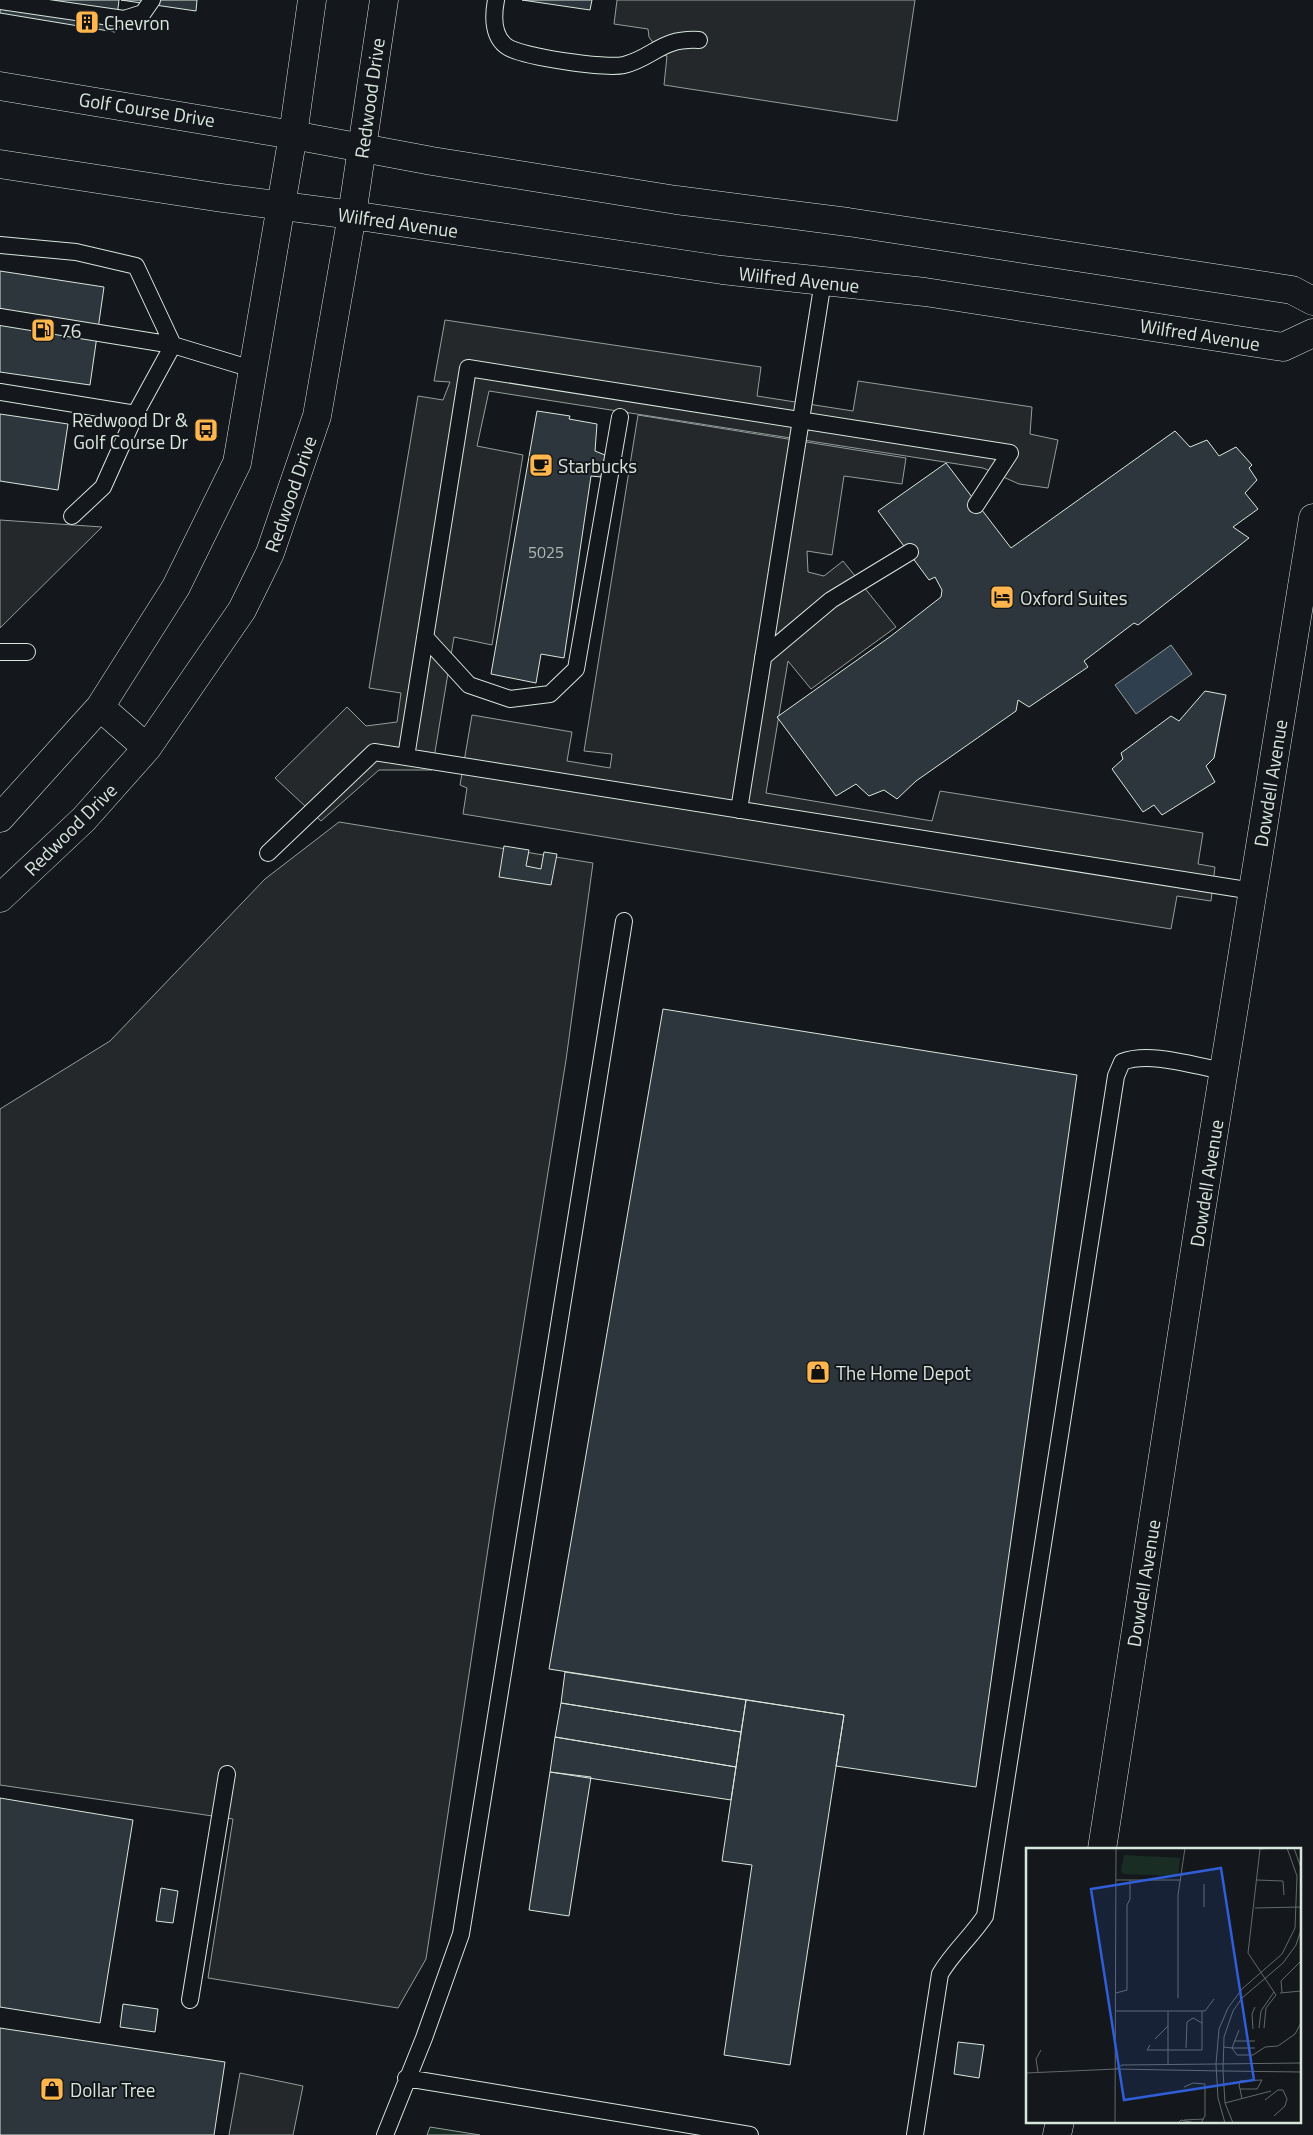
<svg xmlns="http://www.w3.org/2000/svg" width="1313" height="2135" font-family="'Titillium Web',sans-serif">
<rect width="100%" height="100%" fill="#14181c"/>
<path fill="#1a2d24" stroke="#939e99" d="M430 2127 480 2135H427Z"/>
<path fill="#24282b" stroke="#939e99" d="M617 0H915L897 121 664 85 667 56 662 55 649 37 648 29 614 24Z
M445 320 761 367 757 396 853 411 858 381 1032 407 1030 434 1058 440 1048 488 1019 484 983 468 489 391 477 446 523 455 492 645 454 637 432 770H379L321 821 275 778 347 707 366 726 397 722 401 693 369 688 418 396 443 400 450 382 434 381Z
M638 415 906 458 902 484 844 476 832 555 807 551 808 572 824 576 843 561 896 627 811 689 788 661 766 793 932 821 940 791 1203 833 1198 864 1215 867 1211 901 1177 896 1171 929 463 814 467 788 460 785 472 715 572 732 567 761 610 768 612 754 584 751Z
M0 520 102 527 0 628Z
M339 822 593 863 566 1060 494 1509 426 1959 398 2008 208 1978 233 1819 0 1785V1109L110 1041 265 879Z
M240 2073 303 2086 293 2135H229Z"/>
<path fill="#2f3f4d" stroke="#939e99" d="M1171 645 1192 674 1136 714 1115 685Z"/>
<path fill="#2c363c" stroke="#d8e6dc" d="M0 0H119L115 32 0 13Z
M121 0H197L196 11Z
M522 0H592L590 10Z
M0 271 104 287 90 385 0 372Z
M537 411 570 416 569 419 597 424 595 451 605 455 601 477 591 476 564 658 541 654 536 683 491 674Z
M0 414 68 424 58 490 0 481Z
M1175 431 1190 447 1207 440 1219 456 1236 447 1252 465 1249 468 1257 480 1245 493 1258 509 1233 527 1249 538 1138 625 1134 623 1084 661 1088 667 1029 707 1018 700 1016 711 916 781 897 799 884 790 869 796 856 784 836 796 777 717 891 636 941 597 942 590 935 577 929 580 878 511 946 463 1011 548Z
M1205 691 1226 695 1214 758 1206 766 1215 782 1162 815 1154 805 1143 812 1112 769 1123 759 1121 753 1171 716 1179 721Z
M504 846 529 850 526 866 541 869 544 852 557 854 551 885 499 877Z
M663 1009 1077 1075 976 1787 836 1766 844 1715 549 1669Z
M565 1672 746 1700 741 1732 561 1703Z
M746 1700 844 1715 790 2065 724 2055 752 1865 722 1861Z
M561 1703 741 1732 736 1767 555 1737Z
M555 1737 736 1767 731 1800 550 1772Z
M550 1772 591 1777 569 1916 529 1910Z
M0 1798 133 1820 100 2023 0 2007Z
M161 1888 178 1891 173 1923 156 1921Z
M123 2004 158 2009 155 2032 120 2027Z
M0 2028 225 2062 214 2135H0Z
M958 2042 984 2045 979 2078 954 2074Z"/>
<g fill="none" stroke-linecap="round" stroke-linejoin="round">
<g stroke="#d8e6dc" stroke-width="18">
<path id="lane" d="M496 0C493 16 492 35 506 46 520 57 607 69 624 65 655 57 660 38 699 40
M0 1 124 19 143 13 152 0
M0 245 76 252 136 266 173 345 252 369
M0 317 173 345 138 409 103 487 72 516
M0 392 136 414
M425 637 469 685 510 699 550 694 576 669 620 417
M0 652H27
M763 657 831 600 910 552
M406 757 468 368 1010 453 976 505
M739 810 823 281
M268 853 374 752 1253 891
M190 2000 227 1774
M406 2078 750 2135
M385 2135 424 2038 461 1934 624 921
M915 2135 940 1974C953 1952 971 1937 985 1916L1116 1076 1122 1062C1150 1051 1194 1066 1224 1071"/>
</g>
<g stroke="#d8e6dc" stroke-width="29">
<path id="street" d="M1102 1849 1199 1224 1313 518
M1057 2135 1060 2121"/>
</g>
<g stroke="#d8e6dc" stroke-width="29">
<path id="secondary" d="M100 707 147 748
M0 818 100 707 176 587 237 463 293 135 432 161 676 200 848 222 1292 290 1313 301
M0 898 84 819 147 748 242 610 270 553 317 416 352 215 722 270 925 292 1283 347 1313 333"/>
</g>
<g stroke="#d8e6dc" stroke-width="29">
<path id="primary" d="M0 86 293 135 312 0
M0 164 222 198 352 215 384 0"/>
</g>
<use href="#lane" stroke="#14181c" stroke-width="16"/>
<use href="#street" stroke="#14181c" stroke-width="28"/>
<use href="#secondary" stroke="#14181c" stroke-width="28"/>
<use href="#primary" stroke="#14181c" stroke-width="28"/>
</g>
<defs>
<g id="building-square" transform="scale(1.25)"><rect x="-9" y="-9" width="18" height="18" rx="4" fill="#ffb74d" stroke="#14181c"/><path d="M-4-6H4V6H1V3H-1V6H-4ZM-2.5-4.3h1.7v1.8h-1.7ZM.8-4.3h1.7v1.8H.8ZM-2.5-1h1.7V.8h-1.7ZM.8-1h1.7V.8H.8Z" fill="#111"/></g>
<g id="fuel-square" transform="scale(1.25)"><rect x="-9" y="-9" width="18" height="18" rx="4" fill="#ffb74d" stroke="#14181c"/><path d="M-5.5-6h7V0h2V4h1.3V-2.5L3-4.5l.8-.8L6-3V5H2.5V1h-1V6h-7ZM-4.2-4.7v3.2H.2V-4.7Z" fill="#111"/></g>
<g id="bus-square" transform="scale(1.25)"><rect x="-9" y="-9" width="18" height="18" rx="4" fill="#ffb74d" stroke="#14181c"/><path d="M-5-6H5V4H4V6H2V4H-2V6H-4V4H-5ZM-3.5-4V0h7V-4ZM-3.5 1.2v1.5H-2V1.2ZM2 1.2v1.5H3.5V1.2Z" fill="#111"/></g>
<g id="cafe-square" transform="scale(1.25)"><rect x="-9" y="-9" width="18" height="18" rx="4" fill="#ffb74d" stroke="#14181c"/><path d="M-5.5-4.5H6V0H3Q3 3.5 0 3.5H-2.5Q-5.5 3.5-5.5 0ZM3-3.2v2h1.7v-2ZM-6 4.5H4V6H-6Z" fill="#111"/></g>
<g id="hotel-square" transform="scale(1.25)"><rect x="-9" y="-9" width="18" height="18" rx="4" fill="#ffb74d" stroke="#14181c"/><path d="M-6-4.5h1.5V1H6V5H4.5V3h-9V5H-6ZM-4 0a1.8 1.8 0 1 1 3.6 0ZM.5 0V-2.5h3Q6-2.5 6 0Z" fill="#111"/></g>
<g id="shop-square" transform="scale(1.25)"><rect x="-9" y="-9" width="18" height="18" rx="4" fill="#ffb74d" stroke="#14181c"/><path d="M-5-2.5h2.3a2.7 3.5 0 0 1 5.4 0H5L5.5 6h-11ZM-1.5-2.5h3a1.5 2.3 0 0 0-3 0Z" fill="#111"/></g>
</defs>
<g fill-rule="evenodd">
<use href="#building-square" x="87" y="22"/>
<use href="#fuel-square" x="43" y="330"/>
<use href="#bus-square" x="206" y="430"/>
<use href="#cafe-square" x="541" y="465"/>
<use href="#hotel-square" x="1002" y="597"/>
<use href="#shop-square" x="818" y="1372"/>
<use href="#shop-square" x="52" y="2089"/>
</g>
<g text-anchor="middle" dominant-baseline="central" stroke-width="4" stroke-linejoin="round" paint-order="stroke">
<g font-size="16" fill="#adbab4">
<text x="546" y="552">5025</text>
</g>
<g font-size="19" fill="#d8e6dc" stroke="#14181c" text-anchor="start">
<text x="104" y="22">Chevron</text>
<text x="60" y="330">76</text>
<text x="188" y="419" text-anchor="end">Redwood Dr &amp;<tspan x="188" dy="22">Golf Course Dr</tspan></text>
<text x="558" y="465">Starbucks</text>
<text x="1020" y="597">Oxford Suites</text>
<text x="836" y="1372">The Home Depot</text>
<text x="70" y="2089">Dollar Tree</text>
</g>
<g font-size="19" fill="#d8e6dc" stroke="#14181c">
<text transform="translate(369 98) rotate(-82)">Redwood Drive</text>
<text transform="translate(147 109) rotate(9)">Golf Course Drive</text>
<text transform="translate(398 222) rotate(8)">Wilfred Avenue</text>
<text transform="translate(799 279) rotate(6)">Wilfred Avenue</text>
<text transform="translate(1200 334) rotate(9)">Wilfred Avenue</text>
<text transform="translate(290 494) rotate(-71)">Redwood Drive</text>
<text transform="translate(1270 783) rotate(-81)">Dowdell Avenue</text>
<text transform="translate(70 829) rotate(-45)">Redwood Drive</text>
<text transform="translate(1206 1183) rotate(-81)">Dowdell Avenue</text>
<text transform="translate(1143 1583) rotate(-81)">Dowdell Avenue</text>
</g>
</g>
<g transform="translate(1026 1848)">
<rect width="275" height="275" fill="#14181c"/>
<path d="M98 7 154 10 152 28 97 26 95 23Z" fill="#1a2d24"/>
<path fill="none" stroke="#626a69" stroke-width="1" d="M268 0 275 20M90 32H155M231 32 257 33 258 47M178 59V36M229 60 275 59M256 144 255 133 275 113M90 145 101 142V57L104 51V32M254 145 275 143M152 150V47L159 0M90 163H179L188 151M233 180 235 163 248 144M238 180 240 160 250 147 222 105 234 1 248 0M227 181 226 166 229 159M213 182 206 200H229M129 191 142 178M208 193H229M124 197 121 202H176V163M198 199 206 200 211 207H227L239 199 252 198 269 186 275 175M160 200 161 174 167 170 176 175M142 217V163M90 221 96 217 190 216 193 181 202 160 216 141 256 106 269 80 271 28 261 0M12 224 10 211 15 202M0 225 90 221 197 223 198 189 207 163 216 150 257 115 270 97 275 82M158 239 167 235 179 236V268L175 275M214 241H231L236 232 214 233 213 238 214 241 216 251M239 252 252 242H257L261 251 259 258 248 268M199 255 245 243M158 272 178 271M89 275 90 0M152 275 155 272 169 275M199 275 192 250 190 216 275 215M207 275 199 255 197 223 275 224"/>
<path fill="#305dd8" fill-opacity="0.15" stroke="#305dd8" stroke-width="2.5" d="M195 20 228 232 98 252 65 41Z"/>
<rect width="275" height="275" fill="none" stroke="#d8e6dc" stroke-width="2.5"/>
</g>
</svg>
